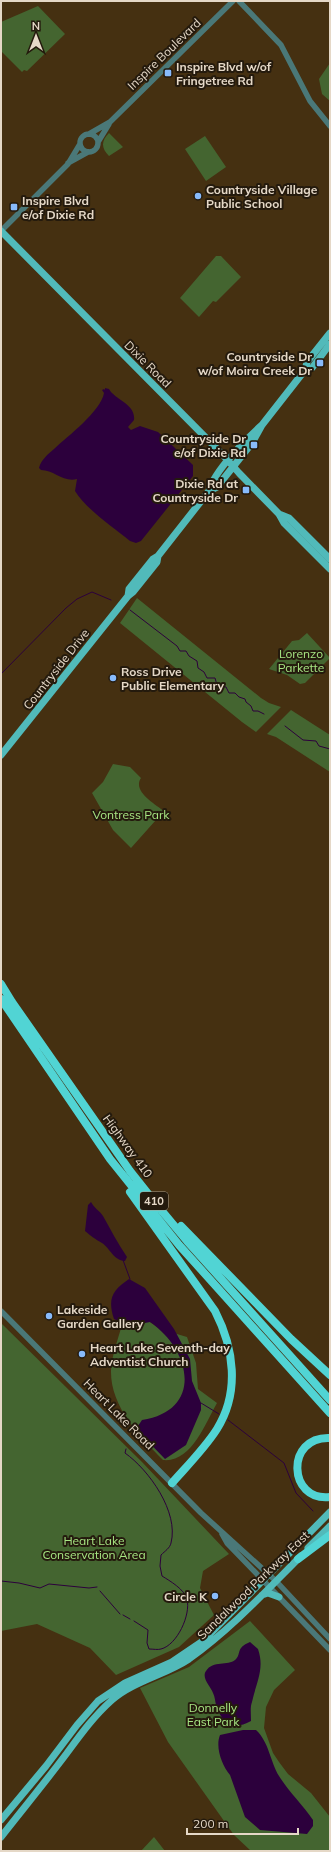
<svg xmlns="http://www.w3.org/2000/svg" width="331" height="1852" font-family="Mulish,sans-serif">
<rect width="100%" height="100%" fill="#453011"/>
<path fill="#446530" d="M38 6 65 34 27 71 24 70 22 72 1 51V22Z
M330 63V101L322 94 319 79Z
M109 133 123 147 109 156C101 148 101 141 109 133Z
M205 136 226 167 206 181 185 149Z
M216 256H221L241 277 216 302 213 301 199 317 180 298Z
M137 598 261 698 269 703 281 707 256 732 242 722 120 623Z
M307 633 330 658 305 683 300 684 287 675 269 669 292 641 299 640Z
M291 710 330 735V772L276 737 267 734Z
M113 764 130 767 141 778C132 791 155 804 164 811L131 848 113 830 92 793 103 782Z
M145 1322H150L160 1329 187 1337 196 1363 198 1389 217 1403C205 1424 191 1463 163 1460 139 1436 110 1406 111 1370 112 1355 118 1339 122 1325L137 1326Z
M1 1323 142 1462 229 1554 203 1571 200 1588 214 1615 179 1647 116 1675 90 1648 37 1624 1 1631Z
M250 1621 295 1670 274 1690 266 1707 264 1728 273 1753 279 1762 288 1774 311 1793 330 1817V1851H251L234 1835 168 1742 140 1688 189 1667Z
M154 1837 165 1851H141Z"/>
<path fill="#2c003c" d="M105 388 109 389C115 400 136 404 134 420L128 427 131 430 140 426 158 432 193 465V476L141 541 136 543 130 541C113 527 87 510 75 491L77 479C64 483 54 470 41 470L39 468C41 460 48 454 54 449 68 436 101 411 104 393L102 390 104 389 105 390Z
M91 1202C94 1208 100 1211 103 1216 111 1230 118 1244 127 1257L125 1261C113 1260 110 1248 102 1243 95 1239 91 1236 85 1231L88 1205Z
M129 1279 145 1288 174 1329 190 1359 192 1381 201 1403V1410L186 1445 165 1459 136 1429 142 1420C204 1410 191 1350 150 1322L129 1326 114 1319C107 1298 113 1290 129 1279Z
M250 1642 258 1649C265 1669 256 1683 252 1702 250 1707 251 1714 251 1721 233 1731 222 1724 216 1705 215 1701 215 1697 213 1693 211 1687 201 1678 206 1671 213 1660 228 1666 235 1660 242 1654 235 1648 250 1642Z
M243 1730H256C269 1742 270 1761 279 1776 289 1792 303 1805 313 1820V1826L307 1834 260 1830 245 1817 230 1775C222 1766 215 1747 220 1735Z"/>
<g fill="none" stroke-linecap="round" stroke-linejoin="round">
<path stroke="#2c003c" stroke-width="1" d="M130 610 177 646 180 651H186L189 656 197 661 198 668 204 672 207 678H215L217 685 226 687 229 693H235L239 697 245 699 246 702 251 706 253 711H258L264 714
M1 674 66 608 77 599 92 592 111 600
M285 726 303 740 316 741 319 746 330 749V752
M123 1260 130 1279
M201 1403 219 1414
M228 1420 284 1463 296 1493 313 1511
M137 1439 143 1435
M126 1449 125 1453C149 1470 179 1512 171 1543 170 1548 165 1551 161 1555L160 1566 162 1576C170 1581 184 1589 187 1599 191 1615 177 1645 161 1649 158 1650 153 1649 149 1649L147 1643 148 1630 134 1621
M1 1581 19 1583 40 1588 49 1584 89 1588 97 1587
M100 1591 120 1614
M123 1615 130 1619"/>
<path stroke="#4a7878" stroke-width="5.5" d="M239 1 281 45 310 101 330 126
M80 143a9 9 0 1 1 18 0a9 9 0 1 1-18 0Z
M89 134 110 122 233 1
M98 142 109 124
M68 163 88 152
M1 231 68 164 80 144
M1 1311 201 1513 276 1581 330 1639
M222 1534 227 1543 330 1650"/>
<path stroke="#51baba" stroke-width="7" d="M1 231 223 455 239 473 279 514 284 523 330 569
M305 370 307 362 330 333
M209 491 217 487 252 443 262 425 305 370 312 368 330 344
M279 514 289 518 330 559
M128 596 129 589 153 559 158 556
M1 755 128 596 133 592 157 562 158 556 209 491C214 471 246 439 262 425
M308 1548 330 1526
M262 1595 268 1593 279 1597
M1 1820 46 1766 77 1725 98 1701 125 1683 172 1662 203 1641 330 1512
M1 1837C23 1809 46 1781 67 1753 81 1734 94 1716 112 1700 134 1681 165 1675 189 1659 230 1630 266 1591 301 1556"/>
<path stroke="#51d4d4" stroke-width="8" d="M1 984 12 1002 130 1171 157 1205 187 1241 330 1400
M1 999 110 1159 179 1245 330 1413
M130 1192 215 1311C234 1348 240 1392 217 1429 205 1448 187 1466 172 1483
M181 1226 291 1339 330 1375
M330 1438C285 1436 288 1502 330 1497
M298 1559 330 1535"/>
</g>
<g fill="#88bbfc" stroke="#241a0d" stroke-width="1.5">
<rect x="164" y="69" width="8" height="8" rx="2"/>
<circle cx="198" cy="196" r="4"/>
<rect x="10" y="203" width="8" height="8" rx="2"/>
<rect x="316" y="359" width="8" height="8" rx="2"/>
<rect x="250" y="441" width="8" height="8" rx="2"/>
<rect x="242" y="486" width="8" height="8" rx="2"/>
<circle cx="113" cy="678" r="4"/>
<circle cx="49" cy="1316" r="4"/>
<circle cx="82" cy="1354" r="4"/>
<circle cx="215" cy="1596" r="4"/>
</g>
<g text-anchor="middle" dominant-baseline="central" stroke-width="4" stroke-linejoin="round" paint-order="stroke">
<rect fill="#241a0d" stroke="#ab9f8f" stroke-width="1" x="140" y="1192" width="28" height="18" rx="3"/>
<g font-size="11" font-weight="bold" fill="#e5d8c7">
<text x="154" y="1201">410</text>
</g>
<g font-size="12" fill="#e5d8c7" stroke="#241a0d">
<text transform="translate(164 54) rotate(-44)">Inspire Boulevard</text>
<text transform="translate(148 364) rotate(45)">Dixie Road</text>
<text transform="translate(56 669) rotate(-52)">Countryside Drive</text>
<text transform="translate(128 1146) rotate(54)">Highway 410</text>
<text transform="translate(119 1414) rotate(45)">Heart Lake Road</text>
<text transform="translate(253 1585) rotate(-44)">Sandalwood Parkway East</text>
</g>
<g font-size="12" font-weight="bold" fill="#e5d8c7" stroke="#241a0d" text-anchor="start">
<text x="176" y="66">Inspire Blvd w/of<tspan x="176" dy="14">Fringetree Rd</tspan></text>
<text x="206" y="189">Countryside Village<tspan x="206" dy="14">Public School</tspan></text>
<text x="22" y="200">Inspire Blvd<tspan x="22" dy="14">e/of Dixie Rd</tspan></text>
<text x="312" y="356" text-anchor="end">Countryside Dr<tspan x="312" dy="14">w/of Moira Creek Dr</tspan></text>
<text x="246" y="438" text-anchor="end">Countryside Dr<tspan x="246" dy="14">e/of Dixie Rd</tspan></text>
<text x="238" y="483" text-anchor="end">Dixie Rd at<tspan x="238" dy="14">Countryside Dr</tspan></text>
<text x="121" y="671">Ross Drive<tspan x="121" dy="14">Public Elementary</tspan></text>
<text x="57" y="1309">Lakeside<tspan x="57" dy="14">Garden Gallery</tspan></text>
<text x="90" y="1347">Heart Lake Seventh-day<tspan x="90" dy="14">Adventist Church</tspan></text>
<text x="207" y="1596" text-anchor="end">Circle K</text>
</g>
<g font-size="12" fill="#a7e683" stroke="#241a0d">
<text x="301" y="653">Lorenzo<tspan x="301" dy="14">Parkette</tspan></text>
<text x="131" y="814">Vontress Park</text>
<text x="94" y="1540">Heart Lake<tspan x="94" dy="14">Conservation Area</tspan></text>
<text x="213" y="1707">Donnelly<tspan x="213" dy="14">East Park</tspan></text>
</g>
</g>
<rect width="331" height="1852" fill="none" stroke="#e5d8c7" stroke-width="4"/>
<g transform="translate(36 36)" stroke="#241a0d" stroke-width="3" paint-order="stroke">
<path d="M0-3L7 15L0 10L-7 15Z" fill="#e5d8c7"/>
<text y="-6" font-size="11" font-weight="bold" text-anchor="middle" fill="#e5d8c7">N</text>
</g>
<path d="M187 1828v6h111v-6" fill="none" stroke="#e5d8c7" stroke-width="2"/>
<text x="193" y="1828" font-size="12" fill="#e5d8c7" stroke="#241a0d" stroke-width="3" paint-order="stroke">200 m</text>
</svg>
